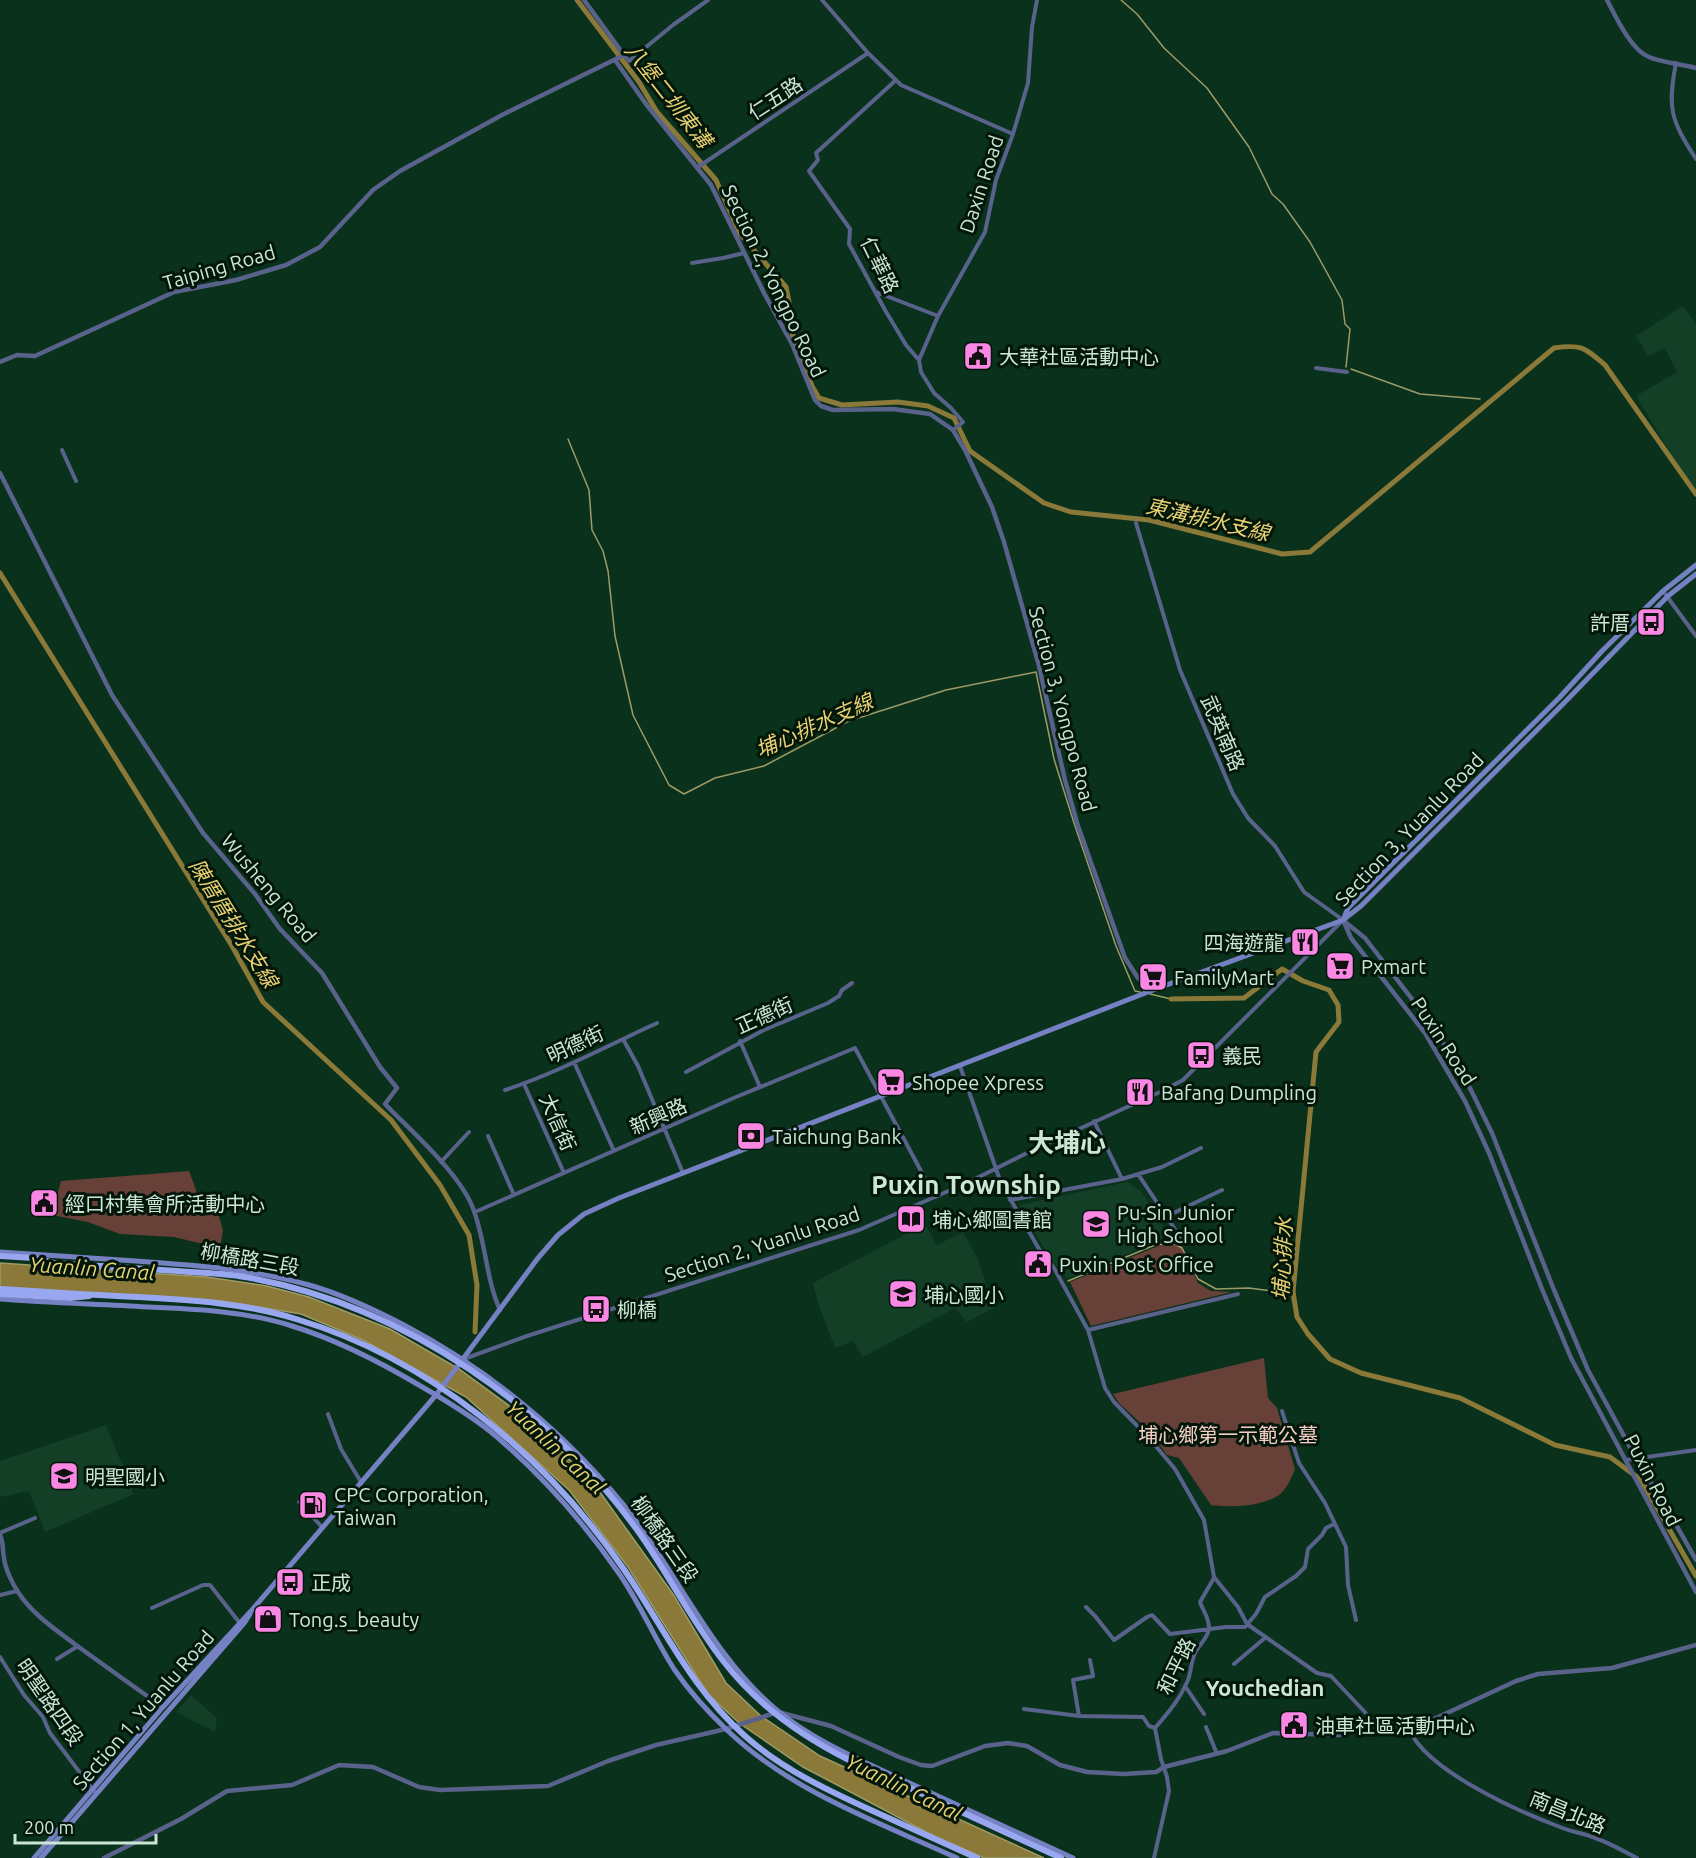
<svg xmlns="http://www.w3.org/2000/svg" width="1696" height="1858" font-family="Ubuntu,'Noto Sans TC',sans-serif">
<rect width="100%" height="100%" fill="#0a311b"/>
<path fill="#123f26" d="M1683 306 1696 324V489L1684 476 1636 396 1677 372 1665 348 1648 356 1636 336Z
M1127 1182 1142 1192 1169 1236 1067 1279 1048 1255 1019 1205Z
M925 1224 937 1245 963 1232 978 1259 994 1308 967 1322 955 1308 863 1357 853 1341 835 1348 818 1303 813 1283Z
M106 1425 134 1494 45 1532 29 1491 0 1497V1461Z
M191 1695 217 1718 215 1732 176 1712Z"/>
<path fill="#674037" d="M189 1171 197 1193 205 1200 208 1208 216 1207 223 1230 220 1248 174 1237 120 1234 88 1222 52 1215 61 1181Z
M1178 1238 1198 1283 1211 1291 1232 1292 1091 1326 1070 1282Z
M1264 1358 1268 1398 1277 1408 1295 1469C1292 1476 1289 1484 1284 1490 1273 1506 1229 1508 1211 1505L1179 1458 1167 1455 1150 1432 1119 1403 1113 1394Z"/>
<path fill="#8a7938" stroke="#9e9a67" stroke-width="1.5" d="M0 1263 207 1277 267 1286 309 1297 390 1329 459 1369 537 1426 597 1488 673 1594 726 1683 761 1716 820 1756 1044 1858H984L930 1834 803 1767 739 1723 708 1694 628 1567 569 1490 466 1397 363 1340 301 1314 222 1301 0 1287Z"/>
<g fill="none" stroke-linecap="round" stroke-linejoin="round">
<path stroke="#9e9a67" stroke-width="1.5" d="M1121 0 1137 14 1164 48 1207 88 1249 147 1272 194 1283 204 1310 242 1342 300 1345 324 1350 329 1346 367
M1351 369 1420 394 1480 399
M1488 401H1491
M568 439 589 490 592 530 603 551 608 571 615 636 633 715 669 785 684 794 715 778 764 766 849 721 946 690 1036 672 1054 759 1074 823 1116 946 1135 991 1140 992
M1150 994 1171 999
M1068 1281 1155 1245 1173 1243 1182 1248 1198 1279 1216 1289 1249 1288 1294 1294"/>
<path stroke="#8a7938" stroke-width="5" d="M577 0 639 82 657 112 716 180 740 234 786 287 789 302 786 317 812 386 819 398 842 405 898 402 928 406 954 418 970 451 1044 503 1071 512 1149 520 1282 554 1310 552 1554 348C1581 344 1584 347 1605 365L1696 494
M0 573 232 946 263 1002 391 1120 440 1185 469 1235 477 1285 475 1332
M1171 999 1244 998 1282 969 1303 981 1329 990 1338 1005 1339 1022 1316 1052 1293 1292 1297 1317 1308 1334 1330 1359 1361 1373 1460 1398 1555 1445 1610 1457 1641 1480 1696 1576"/>
<path stroke="#59628b" stroke-width="4" d="M822 0 868 53 901 85 1013 134
M624 55 629 61 673 25 708 0
M1676 63C1667 109 1671 120 1696 159
M896 80 816 153 818 160 809 171 850 229 849 244 885 310 906 345 918 359
M698 167 868 53
M692 263 723 258 744 253
M876 292 938 316
M1316 368 1347 372
M953 430 963 422 951 408 934 393 921 372 919 360 938 316 985 232 996 180 1013 134 1028 83 1032 27 1037 0
M62 450 76 481
M1663 591 1696 636
M623 1039 638 1066 683 1173
M740 1041 760 1087
M574 1062 614 1151
M960 1066 1001 1183 1039 1249 1054 1268 1088 1330 1105 1388 1114 1402 1149 1438 1175 1469 1204 1520 1214 1577 1238 1607 1247 1624 1317 1673 1331 1676 1375 1723
M686 1072 764 1030 828 1003 839 996 842 990 852 983
M524 1084 564 1173
M505 1090C557 1073 607 1046 657 1023
M1094 1121 1122 1179
M488 1136 514 1195
M441 1162 469 1132
M1138 1174 1184 1243
M1010 1200 1122 1179 1162 1167 1201 1148
M475 1212 736 1097 855 1048 935 1197
M1167 1216 1222 1190
M1088 1330 1238 1294
M464 1359 527 1336 859 1230 969 1182 1033 1150 1160 1092 1183 1080 1343 920 1304 892 1275 846 1248 818 1233 794 1180 670 1136 523
M1282 1411 1299 1463 1325 1503 1346 1547 1348 1585 1356 1620
M328 1414 341 1449 361 1482
M1626 1460 1696 1450
M299 1502 322 1527
M0 1533 35 1518
M0 1595 17 1591
M1086 1607 1095 1616 1114 1640 1147 1617 1152 1615 1170 1634 1226 1627H1245L1256 1614 1265 1597 1296 1576 1305 1567 1308 1549 1322 1535 1326 1528 1334 1524
M152 1608 203 1585H210L239 1622
M0 1657 24 1695 43 1717 50 1733 96 1794
M57 1659 78 1646
M1234 1664 1266 1637
M1185 1686 1204 1714
M1024 1709 1079 1716 1143 1717 1149 1726 1155 1728
M1079 1716 1073 1680 1093 1676 1090 1660
M1408 1724C1417 1767 1520 1812 1560 1827 1571 1832 1584 1833 1595 1838 1610 1843 1623 1851 1637 1858
M1206 1727 1217 1754
M1154 1858 1169 1791 1167 1777 1161 1759 1155 1728C1168 1713 1180 1699 1188 1680 1191 1672 1191 1662 1195 1653 1199 1644 1208 1639 1209 1628 1209 1617 1203 1611 1200 1602L1214 1578"/>
<path stroke="#59628b" stroke-width="4.5" d="M1607 0C1616 17 1631 50 1649 57 1663 63 1681 64 1696 68
M615 60 646 104 711 185 764 293 792 344 815 400 821 406 833 410 893 409 930 414 953 430 965 450 992 507 1004 542 1039 666 1065 780 1078 826 1125 958 1138 978 1153 990
M0 362 17 355 35 356 174 292 236 280 286 265 320 247 373 190 400 171 502 115 624 55 584 0
M0 473 112 695 203 833 255 894 280 929 322 973 380 1067 397 1088 385 1104C412 1132 462 1175 474 1211 486 1244 486 1279 500 1310
M1343 920 1351 938 1425 1033 1465 1101 1489 1153 1542 1289 1571 1358 1696 1592
M1344 921 1365 938 1432 1025 1464 1076 1492 1133 1554 1290 1588 1370 1636 1458 1670 1514 1696 1560
M0 1535C4 1544 2 1549 4 1558 5 1568 12 1583 18 1592 33 1615 55 1629 76 1645 105 1666 134 1687 163 1707
M104 1858 181 1819 227 1791 292 1785 339 1765 373 1767 419 1787 440 1790 548 1786 608 1761 656 1745 726 1729 778 1712 831 1726 899 1757 921 1765 932 1766 985 1746 1008 1743 1027 1746 1060 1765 1087 1772 1124 1774 1156 1772 1164 1767 1227 1751 1273 1733 1339 1735 1375 1723 1404 1725 1434 1719 1516 1681 1538 1674 1612 1668 1696 1645"/>
<path stroke="#7581c3" stroke-width="5" d="M1344 918 1348 908 1559 698 1602 651 1663 591 1696 565
M0 1252C45 1255 91 1258 136 1261 193 1265 253 1269 309 1285 342 1294 373 1309 404 1325 489 1370 562 1430 623 1504 677 1571 711 1656 778 1711 814 1741 860 1760 903 1780 959 1806 1016 1832 1073 1858
M0 1299C49 1303 98 1304 147 1307 195 1309 245 1311 292 1326 338 1340 382 1363 424 1388 450 1403 475 1418 497 1437 542 1476 584 1523 618 1572 640 1603 654 1638 674 1669 689 1691 708 1712 728 1731 792 1792 878 1822 957 1858
M34 1858 163 1707 252 1610 436 1395 538 1258 558 1235 584 1214 619 1198 1153 990 1343 920 1361 906 1564 703 1668 596 1696 574
M41 1858 245 1622 250 1614"/>
<path stroke="#98a7f0" stroke-width="6" d="M0 1256 34 1258 54 1263
M0 1294 70 1298 89 1296"/>
<path stroke="#98a7f0" stroke-width="6" d="M54 1263C95 1266 136 1268 177 1271 202 1273 228 1273 251 1278 406 1307 549 1407 640 1534 669 1575 692 1622 724 1662 757 1705 800 1735 847 1759L1061 1858
M0 1289C46 1292 91 1295 137 1297 190 1300 245 1303 296 1319 430 1359 545 1455 623 1568 664 1627 689 1686 745 1736 782 1769 829 1791 873 1811 908 1827 942 1842 977 1858"/>
</g>
<defs>
<g id="civic-square" transform="scale(1.5)"><rect x="-9" y="-9" width="18" height="18" rx="4" fill="#fb87e5" stroke="#03160a"/><path d="M-.6-6.5H3V-4.5H.6V-3L4-1V1h2V6H-6V1h2V-1L-.6-3ZM-1.2 2.5V6h2.4V2.5Z" fill="#111"/></g>
<g id="bus-square" transform="scale(1.5)"><rect x="-9" y="-9" width="18" height="18" rx="4" fill="#fb87e5" stroke="#03160a"/><path d="M-5-6H5V4H4V6H2V4H-2V6H-4V4H-5ZM-3.5-4V0h7V-4ZM-3.5 1.2v1.5H-2V1.2ZM2 1.2v1.5H3.5V1.2Z" fill="#111"/></g>
<g id="restaurant-square" transform="scale(1.5)"><rect x="-9" y="-9" width="18" height="18" rx="4" fill="#fb87e5" stroke="#03160a"/><path d="M-5-6h1v4h1v-4h1v4h1v-4h1v5L-1.5 .5V6h-2V.5L-5-1ZM5-6V6H3V1.5H1.5Q1.5-4 5-6Z" fill="#111"/></g>
<g id="supermarket-square" transform="scale(1.5)"><rect x="-9" y="-9" width="18" height="18" rx="4" fill="#fb87e5" stroke="#03160a"/><path d="M-6-5.5h2.5l.6 2H6L4.5 2H-2.5L-4.4-4H-6ZM-1.5 3.2a1.3 1.3 0 1 0 .1 0ZM3 3.2a1.3 1.3 0 1 0 .1 0Z" fill="#111"/></g>
<g id="bank-square" transform="scale(1.5)"><rect x="-9" y="-9" width="18" height="18" rx="4" fill="#fb87e5" stroke="#03160a"/><path d="M-6-4H6V4H-6ZM0-2.3a2.3 2.3 0 1 0 0 4.6a2.3 2.3 0 1 0 0-4.6Z" fill="#111"/></g>
<g id="library-square" transform="scale(1.5)"><rect x="-9" y="-9" width="18" height="18" rx="4" fill="#fb87e5" stroke="#03160a"/><path d="M-6-4Q-3-5.5-.7-3.5V5Q-3 3-6 4ZM6-4Q3-5.5 .7-3.5V5Q3 3 6 4Z" fill="#111"/></g>
<g id="school-square" transform="scale(1.5)"><rect x="-9" y="-9" width="18" height="18" rx="4" fill="#fb87e5" stroke="#03160a"/><path d="M0-5L7-2L0 1L-7-2ZM-4 1L0 2.5L4 1V4Q0 6-4 4Z" fill="#111"/></g>
<g id="fuel-square" transform="scale(1.5)"><rect x="-9" y="-9" width="18" height="18" rx="4" fill="#fb87e5" stroke="#03160a"/><path d="M-5.5-6h7V0h2V4h1.3V-2.5L3-4.5l.8-.8L6-3V5H2.5V1h-1V6h-7ZM-4.2-4.7v3.2H.2V-4.7Z" fill="#111"/></g>
<g id="shop-square" transform="scale(1.5)"><rect x="-9" y="-9" width="18" height="18" rx="4" fill="#fb87e5" stroke="#03160a"/><path d="M-5-2.5h2.3a2.7 3.5 0 0 1 5.4 0H5L5.5 6h-11ZM-1.5-2.5h3a1.5 2.3 0 0 0-3 0Z" fill="#111"/></g>
</defs>
<g fill-rule="evenodd">
<use href="#civic-square" x="978" y="356"/>
<use href="#bus-square" x="1651" y="622"/>
<use href="#restaurant-square" x="1305" y="942"/>
<use href="#supermarket-square" x="1340" y="966"/>
<use href="#supermarket-square" x="1153" y="977"/>
<use href="#bus-square" x="1201" y="1055"/>
<use href="#supermarket-square" x="891" y="1082"/>
<use href="#restaurant-square" x="1140" y="1092"/>
<use href="#bank-square" x="751" y="1136"/>
<use href="#civic-square" x="44" y="1203"/>
<use href="#library-square" x="911" y="1219"/>
<use href="#school-square" x="1096" y="1224"/>
<use href="#civic-square" x="1038" y="1264"/>
<use href="#school-square" x="903" y="1294"/>
<use href="#bus-square" x="596" y="1309"/>
<use href="#school-square" x="64" y="1476"/>
<use href="#fuel-square" x="313" y="1505"/>
<use href="#bus-square" x="290" y="1582"/>
<use href="#shop-square" x="268" y="1619"/>
<use href="#civic-square" x="1294" y="1725"/>
</g>
<g text-anchor="middle" dominant-baseline="central" stroke-width="6" stroke-linejoin="round" paint-order="stroke">
<g font-size="20" fill="#cce6d4" stroke="#03160a">
<text transform="translate(775 98) rotate(-33)">仁五路</text>
<text transform="translate(981 184) rotate(-72)">Daxin Road</text>
<text transform="translate(880 265) rotate(64)">仁華路</text>
<text transform="translate(219 267) rotate(-16)">Taiping Road</text>
<text transform="translate(774 281) rotate(64)">Section 2, Yongpo Road</text>
<text transform="translate(1063 709) rotate(75)">Section 3, Yongpo Road</text>
<text transform="translate(1223 733) rotate(67)">武英南路</text>
<text transform="translate(1409 829) rotate(-46)">Section 3, Yuanlu Road</text>
<text transform="translate(269 888) rotate(50)">Wusheng Road</text>
<text transform="translate(764 1015) rotate(-24)">正德街</text>
<text transform="translate(1444 1041) rotate(57)">Puxin Road</text>
<text transform="translate(575 1044) rotate(-25)">明德街</text>
<text transform="translate(658 1116) rotate(-24)">新興路</text>
<text transform="translate(558 1122) rotate(66)">大信街</text>
<text transform="translate(762 1244) rotate(-18)">Section 2, Yuanlu Road</text>
<text transform="translate(250 1259) rotate(10)">柳橋路三段</text>
<text transform="translate(1653 1480) rotate(63)">Puxin Road</text>
<text transform="translate(665 1539) rotate(55)">柳橋路三段</text>
<text transform="translate(1176 1666) rotate(-64)">和平路</text>
<text transform="translate(50 1702) rotate(55)">明聖路四段</text>
<text transform="translate(143 1710) rotate(-49)">Section 1, Yuanlu Road</text>
<text transform="translate(1568 1812) rotate(22)">南昌北路</text>
</g>
<g font-size="20" fill="#cce6d4" stroke="#03160a" text-anchor="start">
<text x="999" y="356">大華社區活動中心</text>
<text x="1630" y="622" text-anchor="end">許厝</text>
<text x="1284" y="942" text-anchor="end">四海遊龍</text>
<text x="1361" y="966">Pxmart</text>
<text x="1174" y="977">FamilyMart</text>
<text x="1222" y="1055">義民</text>
<text x="912" y="1082">Shopee Xpress</text>
<text x="1161" y="1092">Bafang Dumpling</text>
<text x="772" y="1136">Taichung Bank</text>
<text x="65" y="1203">經口村集會所活動中心</text>
<text x="1117" y="1212">Pu-Sin Junior<tspan x="1117" dy="23">High School</tspan></text>
<text x="932" y="1219">埔心鄉圖書館</text>
<text x="1059" y="1264">Puxin Post Office</text>
<text x="924" y="1294">埔心國小</text>
<text x="617" y="1309">柳橋</text>
<text x="85" y="1476">明聖國小</text>
<text x="334" y="1494">CPC Corporation,<tspan x="334" dy="23">Taiwan</tspan></text>
<text x="311" y="1582">正成</text>
<text x="289" y="1619">Tong.s_beauty</text>
<text x="1315" y="1725">油車社區活動中心</text>
</g>
<g font-size="20" fill="#f4cdc3" stroke="#03160a">
<text x="1228" y="1434">埔心鄉第一示範公墓</text>
</g>
<g font-size="21" font-style="italic" fill="#e9d072" stroke="#03160a">
<text transform="translate(669 95) rotate(52)">八堡二圳東溝</text>
<text transform="translate(1208 519) rotate(13)">東溝排水支線</text>
<text transform="translate(814 725) rotate(-24)">埔心排水支線</text>
<text transform="translate(234 923) rotate(58)">陳厝厝排水支線</text>
<text transform="translate(1282 1259) rotate(-87)">埔心排水</text>
<text transform="translate(92 1268) rotate(4)">Yuanlin Canal</text>
<text transform="translate(556 1447) rotate(43)">Yuanlin Canal</text>
<text transform="translate(904 1787) rotate(26)">Yuanlin Canal</text>
</g>
<g font-size="22" font-weight="bold" fill="#cce6d4" stroke="#03160a">
<text x="1265" y="1687">Youchedian</text>
</g>
<g font-size="26" font-weight="bold" fill="#cce6d4" stroke="#03160a">
<text x="1067" y="1142">大埔心</text>
<text x="966" y="1184">Puxin Township</text>
</g>
</g>
<path d="M15 1834v9h141v-9" fill="none" stroke="#cce6d4" stroke-width="3"/>
<text x="24" y="1834" font-size="18" fill="#cce6d4" stroke="#03160a" stroke-width="4.5" paint-order="stroke">200 m</text>
</svg>
